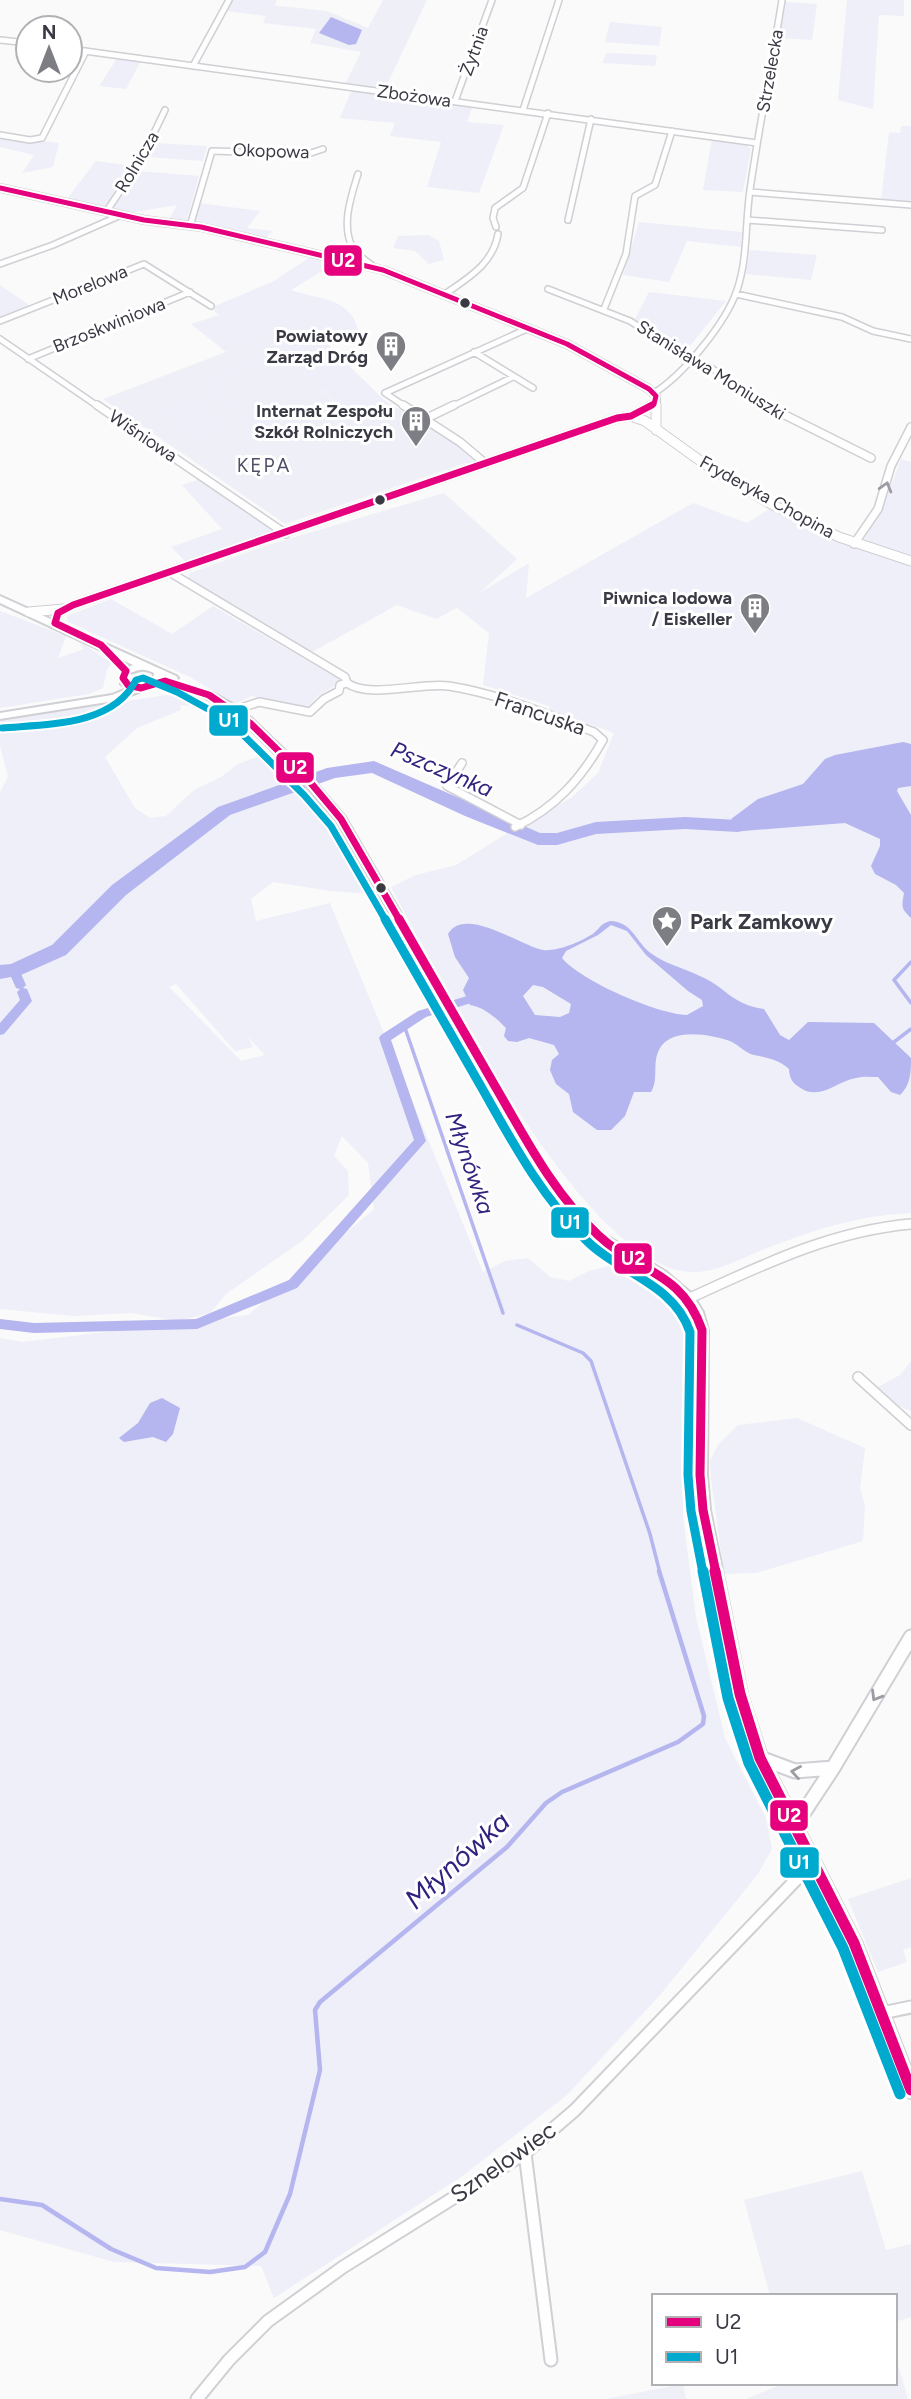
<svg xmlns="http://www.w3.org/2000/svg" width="911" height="2399" font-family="Figtree,sans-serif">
<rect width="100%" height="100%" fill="#fafafa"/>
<path fill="#efeff7" d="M383 0H427L385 89 345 84 361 52 310 43 316 29 263 23 270 5 327 11 368 28Z
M265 337 365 431 405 417 426 433 432 432 466 463 285 524 103 399Z
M444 493 517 559 472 600 436 619 397 605 312 652 187 579 190 573 268 545Z
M911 1878V1947L903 1950 907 1962 878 1972 848 1899Z
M862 2171 886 2250 911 2244V2317L895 2322V2296H770L744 2200Z
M895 2355 908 2399H746L785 2383H895Z
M683 2384 686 2399H605Z"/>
<path fill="#eeeff8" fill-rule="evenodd" d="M233 0H277L274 6H270L266 16 226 11Z
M847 0H904V16L879 15 873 109 838 100Z
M786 2 817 4 812 40 779 38Z
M610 22 662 27 659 46 605 42Z
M607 53 657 55 655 66 602 63Z
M118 57 141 61 126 89 99 86Z
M352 89 473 106 467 122 504 125 479 193 427 187 441 142 390 136 395 123 340 118Z
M901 126H911V203L881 201 889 132 900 133Z
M0 136 59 143 53 167 22 173 34 155 0 147Z
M712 139 746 145 751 149 743 192 703 190Z
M156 143 207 146 203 161 147 157Z
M96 161 134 166 104 210 66 200Z
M138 171 199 176 186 223 168 221 177 205 128 213 109 211Z
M199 203 260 211 247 228 273 231 263 240 194 224Z
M639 222 742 232 741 247 687 241 669 282 623 275Z
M429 235 439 241 444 260 429 264 415 251 393 248 398 236Z
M750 250 817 255 811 280 746 274Z
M312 256 337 262 291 290C319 300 353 297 359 334L329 346 384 400 452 441 476 463H466L432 432 426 433 405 417 366 431 265 337 226 352 191 324 219 315 210 308 272 282Z
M0 285 32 307 0 319Z
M649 292 726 301 686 351 635 319Z
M271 348 284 361 223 383 235 404 271 394 275 395 226 411 207 396 198 383Z
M196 395 233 432 193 445 157 408Z
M262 405 288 430 257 440 232 416Z
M901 459 911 462V556L862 542 881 512Z
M200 479 270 525 276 532 186 562 171 547 222 529 182 485Z
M693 503 747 523 773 507 859 549 911 565V1213C856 1216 818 1229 767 1248 746 1256 720 1271 697 1272 588 1278 436 972 391 887L416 875 456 865 521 825 571 798 598 773 614 733 550 710 549 706 483 685 489 633 456 607 529 563 526 598Z
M111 599 172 634 213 606 342 681 318 696 307 707 252 696 235 704 190 677 68 622 67 616Z
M0 611 66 636 58 658 84 649 80 645 83 644 112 663 107 669 103 688 89 694 0 708Z
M167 695 208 704 205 707 180 705 181 710 137 728 105 757 135 808 150 818 166 816 194 790 221 777 238 764 259 756 275 772 285 771 313 792 371 894 331 891 273 882 251 899 256 921 330 903 483 1272 505 1261 528 1258 550 1277 569 1281 589 1271 622 1263 663 1283 684 1306 691 1318 693 1330 684 1352 683 1517 696 1617 725 1738 766 1818 772 1849 758 1874 661 1994 567 2095 461 2177 274 2298 261 2266 114 2262 0 2230V1338L22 1342 248 1315 374 1209 368 1163 342 1136 334 1156 348 1171 349 1195 302 1241 226 1294 210 1313 178 1321 131 1313 74 1316 0 1309V792L8 777 0 746V720ZM176 984 235 1051 253 1047 248 1037 265 1055 241 1061 169 987Z
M911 1361V1411L899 1406 878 1387 900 1375Z
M797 1418 865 1448 860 1488 865 1506 863 1541 756 1573 724 1574 711 1479 710 1461 718 1445 738 1425Z"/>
<path fill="#b5b5ef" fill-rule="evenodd" d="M331 17 362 30 356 44 349 45 319 33Z
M903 742 911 744V786L898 788 897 791 911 815V918C900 908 902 906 904 893L896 885 875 874 871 866 880 846V839L845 823 743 831 731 819 758 799 803 784 825 759 835 755Z
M611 921C634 923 635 942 652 954 667 965 685 968 702 977 728 989 731 1004 764 1009L780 1035 789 1040 808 1022 874 1023 911 1058C911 1071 911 1085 900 1095L891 1092 878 1077C871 1077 863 1076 856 1078 836 1081 820 1102 799 1087 792 1083 789 1076 789 1069 778 1059 768 1058 754 1055 745 1053 739 1045 730 1041 712 1035 677 1028 662 1045 650 1061 660 1077 651 1092H634L625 1116 611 1130H597L573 1112 569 1094 556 1084 550 1070 552 1060 559 1054 554 1045 529 1038 517 1042 508 1041 504 1036 506 1028C496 1018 484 1007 470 1005L463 990 469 978 455 957 448 934C465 905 520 946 543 950 557 952 583 941 594 933 601 927 601 923 611 921ZM611 925 627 931 646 955 688 991 702 1000 703 1006 687 1015C657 1014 581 981 562 958L566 951 598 935ZM533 985 543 987 571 1004 569 1013 560 1017 535 1015 523 996Z
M162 1398 180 1408 173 1434 166 1442 153 1437 124 1442 119 1438 138 1423 150 1403Z"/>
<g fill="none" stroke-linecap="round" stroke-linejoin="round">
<path stroke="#b5b5ef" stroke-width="3.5" d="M911 962 894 980 911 1003
M404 1025 503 1313
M894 1042 911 1029
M517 1325 583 1353 591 1361 650 1534 660 1573"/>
<path stroke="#b5b5ef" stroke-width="4.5" d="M0 2199 42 2205 111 2249 156 2268 210 2272 245 2267 265 2252 290 2194 320 2070 315 2010 320 2002 507 1847 546 1803 562 1792 678 1742 703 1724 704 1716 659 1571"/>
<path fill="#b5b5ef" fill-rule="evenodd" d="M14 966 18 967 26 985 23 988 27 989 32 1001 4 1034 0 1035V1023L20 1000 17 992 20 989 16 988 8 970Z
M467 996 473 1000 471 1003 426 1017 391 1040 426 1141 297 1288 197 1329 34 1333 0 1329V1319L34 1323 196 1319 289 1280 414 1140 379 1038 381 1035 418 1011Z"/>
<path fill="#b5b5ef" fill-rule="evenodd" d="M374 761 540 833H557L596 822 685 817 738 820 764 815 773 821 770 825 738 832 685 829 596 834 557 845H538L465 816 372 773 335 778 230 815 126 895 66 955 21 975 0 979V965L11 964 52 945 112 885 218 807 327 768Z"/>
<g stroke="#cfcfd4" stroke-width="8">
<path id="minor-far3" d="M0 40 28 43
M70 49 757 143
M193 66 229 0
M455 101 492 0
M523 110 559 0
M0 135 30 140 42 138 86 51
M358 174C351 196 340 228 354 250 359 257 369 262 375 268
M750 192 911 205
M106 212 141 160 165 110
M568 220 591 119
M747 220 882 230
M190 226 212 151 308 154 323 149
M496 227 493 218 495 208 523 188 548 113
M0 264 53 245 121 215
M548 289 630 321 686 356 710 367 768 407
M445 294C468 278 493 264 498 234
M736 294 842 317 873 331 911 339
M604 309 626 254 635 196 655 185 672 131
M0 321 144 264 211 306
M0 339 99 407
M474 352 533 388
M28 359 190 292
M654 393C683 375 726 323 737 290 748 258 745 223 750 190 759 126 772 63 782 0
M406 407 385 393 529 328
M451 407 513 377"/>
</g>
<g stroke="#cfcfd4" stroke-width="10">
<path id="minor-far2" d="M97 405 286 534
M403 405 460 442 486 464
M765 405 871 458
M425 419 454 405
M854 544 878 509 891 466 911 427
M171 573 345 677 347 683
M339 691 340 685 347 683C369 699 421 682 449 686 499 694 547 714 594 732L603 740C581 779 555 808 515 827
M235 710 259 702 310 712 324 699 339 691
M462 763 447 786 521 825"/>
</g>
<g stroke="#cfcfd4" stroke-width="12">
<path id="minor-far1" d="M690 1298C762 1265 831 1231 911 1224
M858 1377 911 1425"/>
</g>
<g stroke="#cfcfd4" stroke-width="15">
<path id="minor" d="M882 2013 911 2007
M525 2153 551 2360
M197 2399 229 2360 268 2321 343 2267 525 2153 575 2110 813 1862"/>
</g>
<g stroke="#cfcfd4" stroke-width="10">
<path id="tertiary-far2" d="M0 188 144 220 201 227 383 270 567 344 649 389 656 396V407
M649 407 654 404"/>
</g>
<g stroke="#cfcfd4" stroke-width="11">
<path id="tertiary-far1" d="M656 405V430
M631 416 645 421 706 465 771 504 839 537 911 561
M29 612 63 609
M55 623 58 613 73 605 617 418 631 416 652 405"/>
</g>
<g stroke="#cfcfd4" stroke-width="17">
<path id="tertiary" d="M760 1758 795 1771 833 1768
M794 1827 833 1768 911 1637"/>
</g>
<g stroke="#cfcfd4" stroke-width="4">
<path id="secondary" d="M0 596 176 676 178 678 173 681 211 692 234 705 251 718 303 768 345 817 551 1173 583 1213 605 1235 666 1272 692 1294 703 1312 708 1330 707 1475 710 1510 747 1694 767 1756 862 1943 911 2069V2098L905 2096 848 1947 753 1758 733 1694 696 1510 693 1475 696 1330C679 1276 635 1273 597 1241 575 1224 559 1201 543 1179L337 821 295 773 244 723 227 710 204 697 160 684 114 701 0 719V713L112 695 129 688 121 684V680C135 678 138 689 153 680L154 673C137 665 136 675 123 673V669L133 665 0 603Z"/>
</g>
<use href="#minor-far3" stroke="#fefefe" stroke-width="5"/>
<use href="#minor-far2" stroke="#fefefe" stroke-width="7"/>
<use href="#minor-far1" stroke="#fefefe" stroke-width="9"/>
<use href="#minor" stroke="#fefefe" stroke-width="11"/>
<use href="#tertiary-far2" stroke="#fefefe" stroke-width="7"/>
<use href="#tertiary-far1" stroke="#fefefe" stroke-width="9"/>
<use href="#tertiary" stroke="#fefefe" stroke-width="13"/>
<use href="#secondary" fill="#fefefe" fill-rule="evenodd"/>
<g stroke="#fff" stroke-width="9">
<path id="bus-1-far3" d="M0 188 144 220 201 227 383 270 567 344 649 389 656 396 654 404
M649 407 654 404"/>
</g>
<g stroke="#fff" stroke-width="11">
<path id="bus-1-far2" d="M55 623 101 645 126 671 123 678 128 685 141 688 165 681 209 695 251 724 310 782 341 819 400 921
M55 623 58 613 73 605 617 418 631 416 652 405"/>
</g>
<g stroke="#fff" stroke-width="14">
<path id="bus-1-far1" d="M399 919C431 975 463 1031 495 1086 526 1139 553 1193 598 1235 637 1272 682 1271 702 1330L700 1475 703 1510 716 1573"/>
</g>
<g stroke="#fff" stroke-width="17">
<path id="bus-1" d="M715 1571 740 1694 760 1758 854 1943 911 2090"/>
</g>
<g stroke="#fff" stroke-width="11">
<path id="bus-2-far2" d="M2 728C47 724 113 726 136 680L143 678 177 692 228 720 304 795 331 826 386 921"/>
</g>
<g stroke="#fff" stroke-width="14">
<path id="bus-2-far1" d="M385 919C418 976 450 1033 483 1090 513 1143 541 1196 585 1239 618 1273 674 1283 690 1332L688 1475 691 1511 703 1573"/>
</g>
<g stroke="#fff" stroke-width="17">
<path id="bus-2" d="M703 1571 728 1698 749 1763 843 1948 900 2094"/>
</g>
<use href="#bus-1-far3" stroke="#e5007d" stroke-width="5"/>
<use href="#bus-1-far2" stroke="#e5007d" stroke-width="7"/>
<use href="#bus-1-far1" stroke="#e5007d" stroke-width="9"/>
<use href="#bus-1" stroke="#e5007d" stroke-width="11"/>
<use href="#bus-2-far2" stroke="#00a9ce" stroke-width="7"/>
<use href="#bus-2-far1" stroke="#00a9ce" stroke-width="9"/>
<use href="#bus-2" stroke="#00a9ce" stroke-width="11"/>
</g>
<defs><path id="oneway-chevron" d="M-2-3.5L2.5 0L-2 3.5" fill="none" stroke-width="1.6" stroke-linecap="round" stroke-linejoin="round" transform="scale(1.75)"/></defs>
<g stroke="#9c9ca2">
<use href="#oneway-chevron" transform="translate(886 487) rotate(-74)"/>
<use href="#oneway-chevron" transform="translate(876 1696) rotate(121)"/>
<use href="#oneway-chevron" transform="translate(796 1772) rotate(-170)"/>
</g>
<defs>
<g id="building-pin" transform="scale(1.575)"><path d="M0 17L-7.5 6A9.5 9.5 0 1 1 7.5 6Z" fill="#7d7d84" stroke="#fff"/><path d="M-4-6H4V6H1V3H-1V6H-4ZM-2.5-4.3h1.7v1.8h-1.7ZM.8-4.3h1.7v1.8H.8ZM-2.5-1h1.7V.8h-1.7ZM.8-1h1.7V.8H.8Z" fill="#fff"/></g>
<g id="sight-pin" transform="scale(1.575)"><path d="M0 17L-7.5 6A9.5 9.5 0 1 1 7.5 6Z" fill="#7d7d84" stroke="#fff"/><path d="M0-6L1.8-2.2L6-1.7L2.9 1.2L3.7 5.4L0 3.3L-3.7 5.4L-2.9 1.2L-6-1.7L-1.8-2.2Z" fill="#fff"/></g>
</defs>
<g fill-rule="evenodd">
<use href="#building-pin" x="391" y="346"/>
<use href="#building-pin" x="416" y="421"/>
<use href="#building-pin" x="755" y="608"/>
<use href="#sight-pin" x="667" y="921"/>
</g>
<g fill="#3a3a45" stroke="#fff" stroke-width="2.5">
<circle cx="465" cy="303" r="6"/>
<circle cx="380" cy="500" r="6"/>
<circle cx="381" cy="888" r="6"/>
</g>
<g text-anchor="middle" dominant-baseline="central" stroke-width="6" stroke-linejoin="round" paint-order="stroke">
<g font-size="18" fill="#3a3a45" stroke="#fff">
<text transform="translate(474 51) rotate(-70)">Żytnia</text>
<text transform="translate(770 71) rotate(-80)">Strzelecka</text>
<text transform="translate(414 96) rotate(8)">Zbożowa</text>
<text transform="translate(271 151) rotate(2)">Okopowa</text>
<text transform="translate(137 162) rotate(-59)">Rolnicza</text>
<text transform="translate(90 285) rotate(-22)">Morelowa</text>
<text transform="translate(109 325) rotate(-22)">Brzoskwiniowa</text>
<text transform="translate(711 370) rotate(32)">Stanisława Moniuszki</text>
<text transform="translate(143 436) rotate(34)">Wiśniowa</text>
<text transform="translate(767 497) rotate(29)">Fryderyka Chopina</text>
</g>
<g font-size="18" font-weight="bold" fill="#3a3a45" stroke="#fff" text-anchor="end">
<text x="368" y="336">Powiatowy<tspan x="368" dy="21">Zarząd Dróg</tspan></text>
<text x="393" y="411">Internat Zespołu<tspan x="393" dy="21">Szkół Rolniczych</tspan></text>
<text x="732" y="598">Piwnica lodowa<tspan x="732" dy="21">/ Eiskeller</tspan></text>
</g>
<g font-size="19" letter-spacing="2" fill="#4e4f65" stroke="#fff">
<text x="264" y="465">KĘPA</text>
</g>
<g font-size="21" fill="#3a3a45" stroke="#fff">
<text transform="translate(540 713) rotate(19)">Francuska</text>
</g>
<g font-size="21" font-weight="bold" fill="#3a3a45" stroke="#fff" text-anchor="start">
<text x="690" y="921">Park Zamkowy</text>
</g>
<g font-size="23" font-style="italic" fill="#32227f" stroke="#fff">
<text transform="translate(442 769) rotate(23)">Pszczynka</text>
<text transform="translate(470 1163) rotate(71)">Młynówka</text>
</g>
<g font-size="24" fill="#3a3a45" stroke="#fff">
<text transform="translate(503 2162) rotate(-35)">Sznelowiec</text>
</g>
<g font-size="28" font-style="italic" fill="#32227f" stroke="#fff">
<text transform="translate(457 1860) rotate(-42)">Młynówka</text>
</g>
</g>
<g stroke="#fff" stroke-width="2.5">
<rect x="323" y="244" width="40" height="33" rx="7" fill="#e5007d"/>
<rect x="208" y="704" width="41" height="33" rx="7" fill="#00a9ce"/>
<rect x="275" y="751" width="40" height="33" rx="7" fill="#e5007d"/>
<rect x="550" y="1206" width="40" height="33" rx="7" fill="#00a9ce"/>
<rect x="613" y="1242" width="40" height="33" rx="7" fill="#e5007d"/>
<rect x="769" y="1799" width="40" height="33" rx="7" fill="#e5007d"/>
<rect x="779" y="1846" width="41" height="33" rx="7" fill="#00a9ce"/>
</g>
<g font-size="19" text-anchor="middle" font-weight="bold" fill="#fff">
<text x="343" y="267">U2</text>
<text x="229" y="727">U1</text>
<text x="295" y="774">U2</text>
<text x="570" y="1229">U1</text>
<text x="633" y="1265">U2</text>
<text x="789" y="1822">U2</text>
<text x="799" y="1869">U1</text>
</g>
<rect x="652" y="2294" width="245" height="91" fill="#ffffff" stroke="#b0b0b5" stroke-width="2"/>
<rect x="666" y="2317" width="35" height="10" fill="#e5007d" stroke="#b0b0b5" stroke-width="2"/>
<text x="715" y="2329" font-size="21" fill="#3a3a45">U2</text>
<rect x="666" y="2352" width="35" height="10" fill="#00a9ce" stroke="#b0b0b5" stroke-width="2"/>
<text x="715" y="2364" font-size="21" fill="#3a3a45">U1</text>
<g transform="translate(49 49)"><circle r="33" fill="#ffffff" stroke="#b0b0b5" stroke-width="2"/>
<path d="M0-5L12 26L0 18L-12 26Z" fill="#7d7d84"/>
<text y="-10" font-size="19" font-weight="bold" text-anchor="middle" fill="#3a3a45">N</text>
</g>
</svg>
